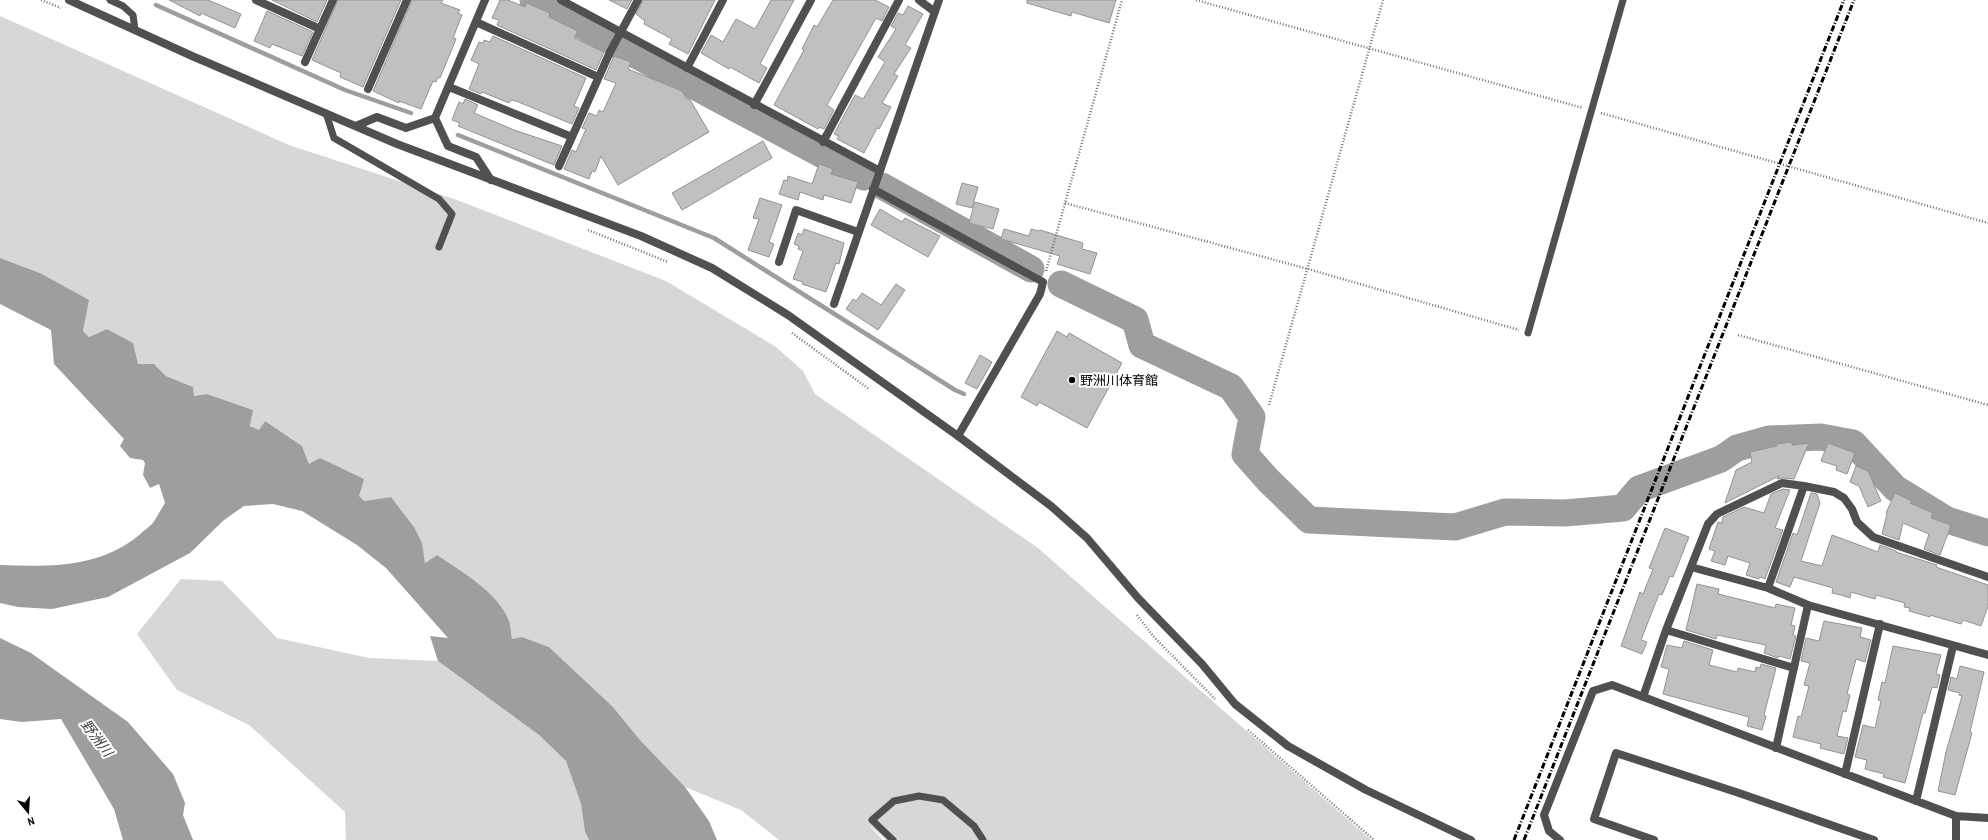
<svg xmlns="http://www.w3.org/2000/svg" width="1988" height="840" font-family="'Archivo Narrow','Noto Sans JP',sans-serif">
<rect width="100%" height="100%" fill="#fff"/>
<path fill="#d7d7d7" d="M0 16 289 145 457 200 666 281 776 347 803 371 815 394 1038 548 1371 840H886L868 824 883 840H779L741 810 685 787 640 740 613 707 549 647 522 637 512 640C511 634 511 627 509 621 499 593 461 571 437 555L425 563C420 531 410 522 391 497L364 501 358 497 363 479 309 464 302 446 265 421 259 430 250 426 253 410 207 394 194 396 193 387 166 376 154 364H138L132 343 107 329 89 337 83 331 88 300 40 273 0 258Z
M181 579 222 581 277 638 369 658 438 661 539 735 566 761 581 804 585 832 589 840H346L345 812 249 725 177 690 137 634Z"/>
<path fill="#9e9e9e" d="M0 258 40 273 89 300 83 331 89 337 107 329 133 343 138 364H154L166 376 193 387 194 396 207 394 253 410 250 426 259 430 265 421 302 446 309 464 320 458 364 479 359 496 364 501 391 497 414 527 422 543 425 563 437 555C461 571 499 593 509 621 511 627 511 634 512 639L522 637 549 647 613 707 640 740 685 787 709 821 717 840H589L585 832 581 804 566 761 539 735 438 661 430 636 448 638 386 568 357 545 302 511 273 504 244 506 224 520 190 553 108 597 52 609 18 607 0 603V565C49 567 98 568 138 536 142 532 148 528 152 524 157 518 161 509 165 503L159 484 150 488 143 475 145 463 143 460 130 458 120 446 124 439 54 364 51 330 0 304Z
M0 638 31 653 128 722 173 774 185 803 183 815 193 840H123L114 809 61 719 22 722 0 719Z"/>
<g fill="none" stroke-linecap="round" stroke-linejoin="round">
<path stroke="#9e9e9e" stroke-width="4.5" d="M156 5 345 90 411 113
M458 135 714 238 955 390 964 394"/>
<path stroke="#9e9e9e" stroke-width="27" d="M533 0 607 39
M621 47 864 177
M882 186 1031 269
M1061 284 1135 320 1142 345 1231 387 1252 417 1245 454 1268 480 1309 520 1455 527 1505 512 1565 513 1623 508 1639 489 1721 459 1737 448 1769 439 1821 437 1853 443 1895 488 1947 520 1988 533"/>
</g>
<path fill="#c0c0c0" stroke="#949494" d="M169 0H208L241 14 235 28 201 13 200 16Z
M272 0H327L317 22Z
M338 0H401L363 87 340 77 341 73 312 60Z
M412 0H443L441 3 460 10 458 13 462 15 453 38 456 39 440 78 438 77 436 82 433 81 421 109 399 101V103L373 91Z
M500 0H508L525 7 527 3 550 13 549 17 578 31 574 38 604 52 596 70 497 25 499 20 492 18Z
M609 0H632L627 9Z
M643 0H715L688 54 669 44 672 39 644 24 645 21 636 14Z
M771 0H794L760 64 767 68 759 83 730 67 729 69 701 53 711 35 723 42 736 19 755 29Z
M833 0H875L889 7 882 21 876 18 827 105 834 110 824 129 819 127 818 129 774 105 804 50 802 49 814 25 817 27Z
M1027 0H1116L1109 23 1072 12 1071 16 1027 3Z
M908 6 923 14 905 45 911 48 894 74 898 76 882 103 891 107 879 129 877 128 864 153 837 139 839 136 834 134 855 95 863 99 885 62 878 57 896 29 891 26 898 13 903 15Z
M267 11 313 32 302 56 272 44 270 48 254 41Z
M493 36 586 78 574 106 579 108 572 124 516 101 511 100 509 103 482 92 481 94 469 89 479 64 471 60 479 42 483 43 484 40 490 42Z
M614 56 631 62 628 69 682 91 687 99 689 98 709 132 618 185 601 156 595 172 592 171 589 179 564 169 572 150 576 152 586 129 582 128 589 113 597 116 599 110 603 112 616 83 604 79Z
M465 99 478 105 474 113 514 130 562 146 554 165 458 126 460 123 452 120 459 102 463 104Z
M763 141 772 158 682 210 672 193Z
M819 164 833 169 831 174 858 182 851 203 824 195 823 200 800 192 798 200 779 194 784 180 787 181 788 176 812 184Z
M962 183 978 187 972 208 956 204Z
M760 198 782 205 769 242 774 244 769 257 748 250 759 219 753 218Z
M975 202 999 209 993 229 969 223Z
M880 209 902 222 905 218 940 236 928 257 871 225Z
M804 229 844 243 839 264 836 263 826 292 802 284 803 282 793 279 803 251 798 249 799 246 794 244 798 233 802 235Z
M1004 229 1029 236 1031 229 1039 231 1040 230 1083 243 1082 249 1097 253 1090 274 1057 264 1060 256 1001 239Z
M896 284 905 290 878 330 846 309 853 299 856 301 862 293 881 305Z
M1057 331 1067 337 1069 333 1122 363 1087 428 1039 402 1037 406 1021 397Z
M980 355 992 362 977 389 965 383Z
M1792 442V445L1809 443 1794 479 1783 478 1777 479 1779 476 1725 503 1736 470 1752 462 1750 452 1777 446 1776 444Z
M1828 443 1855 453 1847 474 1836 470 1837 466 1821 461Z
M1856 466 1868 471 1881 501 1868 507 1859 486 1850 482Z
M1783 489 1790 490 1775 528 1783 530 1765 579 1760 577 1759 579 1746 575 1750 563 1728 556 1725 565 1711 561 1715 551 1709 549 1718 522 1722 523 1723 517 1744 507 1764 513 1771 494Z
M1811 493 1817 494 1820 503 1801 561 1822 566 1832 535 1878 552 1880 545 1896 551V552L1937 565 1936 567 1988 585V606L1981 626 1963 620 1961 624 1930 615V617L1909 611 1910 608 1904 607 1905 603 1876 595 1875 599 1851 592 1850 598 1841 595 1832 593 1833 588 1794 577 1790 587 1776 582 1793 533 1797 535Z
M1895 493 1912 501 1910 503 1933 513 1931 518 1951 525 1940 555 1924 549 1929 534 1903 523 1899 540 1882 534 1887 514 1886 513Z
M1665 528 1689 537 1673 577 1670 576 1662 595 1659 594 1641 640 1647 642 1642 654 1621 646 1640 592 1643 594 1653 569 1649 568Z
M1697 584 1719 589 1718 594 1775 608 1776 604 1795 608 1791 625 1795 626 1793 635 1796 636 1790 659 1779 656 1778 658 1764 653 1766 645 1717 635 1716 639 1686 630Z
M1824 621 1862 628 1860 637 1871 640 1865 662 1856 659 1847 694 1850 695 1846 712 1843 711 1837 736 1848 738 1844 754 1820 748 1821 744 1793 737 1798 716 1801 717 1809 686 1804 685 1810 663 1801 661 1806 638 1819 641Z
M1684 641 1713 650 1709 665 1737 672 1738 668 1755 672 1756 667 1760 668 1761 664 1776 668 1764 715 1766 716 1762 730 1747 726 1749 717 1663 694 1669 669 1661 667 1667 645 1682 648Z
M1893 646 1941 655 1936 674 1940 675 1937 688 1932 687 1925 713H1923L1905 783 1883 777 1884 774 1865 769 1867 760 1855 757 1863 725 1875 728 1881 701 1878 700 1882 682 1885 683Z
M1960 666 1984 672 1970 732 1972 733 1955 795 1938 791 1946 752 1962 696 1959 695 1960 693 1948 690 1951 677 1957 679Z"/>
<g fill="none" stroke-linecap="round" stroke-linejoin="round">
<path stroke="#727272" stroke-width="2.5" stroke-dasharray="1 2" stroke-linecap="butt" d="M41 0 61 8
M1196 0 1583 108
M1601 113 1988 223
M1065 203 1308 269 1519 330
M588 230 668 262
M1046 271 1122 0
M792 333 869 389
M1738 335 1988 405
M1269 405 1383 0
M1137 615 1153 636 1215 699
M1248 730 1374 840"/>
<path stroke="#505050" stroke-width="7" d="M110 0 123 6 133 15 135 30
M326 113 334 138 439 199 452 214 439 247
M1528 333 1623 0
M893 840 872 820 894 801 919 796 943 800 974 826 983 840"/>
<path stroke="#505050" stroke-width="8" d="M256 0 320 29
M485 0 435 118 448 146 476 157 491 180
M561 0 880 171
M919 0 935 12
M476 22 598 77
M305 62 333 0
M687 68 723 0
M449 87 572 137
M368 89 407 0
M754 105 811 0
M356 126 377 117 406 128 435 118
M823 142 899 0
M559 166 610 52 638 0
M873 189 1043 282 1040 294 958 436
M779 262 796 210 858 232
M834 304 939 0
M1804 486 1834 492 1844 498 1852 509 1857 522 1873 537 1988 577
M1691 567 1768 588 1808 605 1988 655
M1666 630 1794 668
M1643 697 1666 630 1708 524 1717 514 1782 483 1804 486 1768 588
M1776 748 1808 605
M1845 774 1880 624
M1916 801 1953 646
M1560 840 1549 831 1544 815 1593 691 1612 685 1956 816 1988 818
M1654 840 1594 819 1616 753 1736 792 1874 840
M1956 840V816"/>
<path stroke="#505050" stroke-width="8" d="M69 0 192 56 397 144 641 236 712 268 788 315 958 436 1051 506 1087 538 1138 598 1202 664 1235 704 1288 746 1366 790 1471 840"/>
<path stroke="#000" stroke-width="3" stroke-dasharray="6 2 1 2" stroke-linecap="butt" d="M1514 840 1844 0
M1524 840 1854 0"/>
</g>
<circle fill="#000" stroke="#fff" stroke-width="1.5" cx="1072" cy="380" r="4"/>
<g text-anchor="middle" dominant-baseline="central" stroke-width="4" stroke-linejoin="round" paint-order="stroke">
<g font-size="13" fill="#000" stroke="#fff" text-anchor="start">
<text x="1080" y="380">野洲川体育館</text>
</g>
<g font-size="14" font-style="italic" fill="#3f3f3f" stroke="#fff">
<text transform="translate(97 738) rotate(53)">野洲川</text>
</g>
</g>
<g transform="translate(28 812) rotate(162)" stroke="#ffffff" stroke-width="3" paint-order="stroke">
<path d="M0-3L7 15L0 10L-7 15Z" fill="#000000"/>
<text y="-6" font-size="11" font-weight="bold" text-anchor="middle" fill="#000000">N</text>
</g>
</svg>
